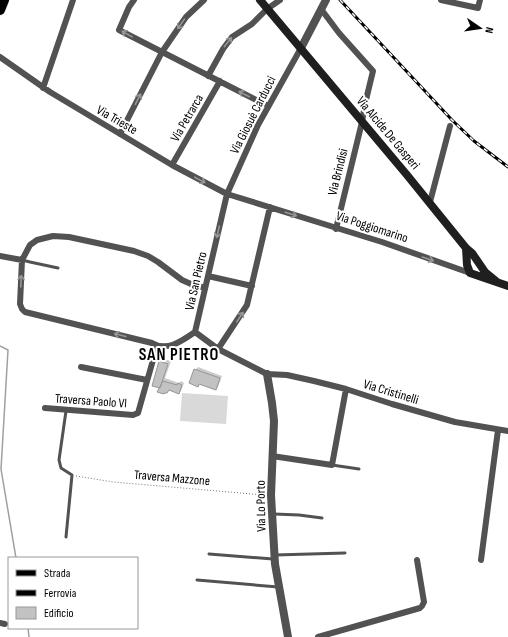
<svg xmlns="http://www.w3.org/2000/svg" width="508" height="637" font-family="'Sofia Sans Condensed',sans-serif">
<rect width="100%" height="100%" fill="#fff"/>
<path fill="#d9d9d9" d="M182 393 228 396 226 424 180 421Z"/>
<path fill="#0003" d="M163 359 171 361 165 378 179 383 181 381 184 383 181 391 179 393 170 390 167 392 161 387 160 362Z
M198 367 222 376 218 387 216 389 200 384 198 385 195 370Z"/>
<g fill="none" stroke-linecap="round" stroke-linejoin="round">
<path stroke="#a0a0a0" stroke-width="1.5" d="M0 346 8 350 1 469 16 558
M28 628 29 637"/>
</g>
<path fill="#c2c2c2" stroke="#969696" d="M159 361 168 364 160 388 152 386Z
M194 369 220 378 216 390 199 384 198 387 189 383Z
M163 381 177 385 178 383 182 385 179 394 169 390 167 393H165L164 394 157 392Z"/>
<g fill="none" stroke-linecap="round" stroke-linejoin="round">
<g stroke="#dbdbdb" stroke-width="11">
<path id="primary" d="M0 10 4 0"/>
</g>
<path stroke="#747474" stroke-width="1" stroke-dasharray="1 2" stroke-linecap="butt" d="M76 476 113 482 264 495"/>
<path stroke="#525252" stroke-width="3" d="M22 260 30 262 58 268
M66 411 59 460 61 468 72 475 66 537
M332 465 359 469
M274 514 299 515 322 518
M209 554 273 559
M275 555 345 553
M197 580 278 587"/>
<path stroke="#525252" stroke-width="6" d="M134 0 129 7 119 30 268 106
M441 0 478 8 480 0
M321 9 339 33 373 71 365 104 362 122 336 229
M0 57 50 92 172 165 227 194 382 242 470 273
M208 76 223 49 232 37 252 24 267 9 280 0
M43 88 73 0
M120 134 162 52 186 17 204 0
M172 165 220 81
M430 202 450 126
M0 256 22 260
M208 276 252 286
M205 288 191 284 182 280 158 262 148 256 134 251 69 237 53 236 37 240 30 245 22 260 20 304 22 309 25 312 152 343C167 352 182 341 195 332L227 194 258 125 301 48
M195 332 218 349 267 374 287 375 314 381 346 389 392 404 455 422 508 431
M218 349 247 305 270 207
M81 367 147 380
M45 408 133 415 138 413 157 346
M272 456 332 465 346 389
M481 560 498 430
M0 623 5 624
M318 637 420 608 422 606 424 602 417 560"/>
<path stroke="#525252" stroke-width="8" d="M301 48 326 0
M267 374 272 403 274 421 271 495 275 564 288 637"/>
<path stroke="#1f1f1f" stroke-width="8" d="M260 0 407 175 466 248 472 253 485 272 496 281
M466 248 467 265 470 273 508 286"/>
<use href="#primary" stroke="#000" stroke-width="10"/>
<g stroke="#000" stroke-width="3">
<path id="rail" d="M340 0 452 120 474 141 508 167"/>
</g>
<use href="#rail" stroke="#fff" stroke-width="1.5" stroke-dasharray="4.5" stroke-linecap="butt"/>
</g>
<defs><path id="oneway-shaft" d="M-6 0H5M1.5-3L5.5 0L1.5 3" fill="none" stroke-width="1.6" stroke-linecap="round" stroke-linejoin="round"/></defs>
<g stroke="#979797">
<use href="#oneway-shaft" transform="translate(181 24) rotate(125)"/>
<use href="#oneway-shaft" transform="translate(127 34) rotate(-151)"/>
<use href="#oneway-shaft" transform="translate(228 42) rotate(-52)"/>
<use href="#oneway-shaft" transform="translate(244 94) rotate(-153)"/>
<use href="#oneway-shaft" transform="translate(138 99) rotate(-63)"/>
<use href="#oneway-shaft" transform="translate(200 180) rotate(28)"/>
<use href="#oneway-shaft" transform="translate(291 214) rotate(18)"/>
<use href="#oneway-shaft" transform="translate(218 232) rotate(103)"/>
<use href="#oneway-shaft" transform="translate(428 259) rotate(19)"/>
<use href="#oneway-shaft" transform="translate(21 281) rotate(-88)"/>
<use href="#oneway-shaft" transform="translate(240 317) rotate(-57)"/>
<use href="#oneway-shaft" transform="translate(120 335) rotate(-166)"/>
</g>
<g text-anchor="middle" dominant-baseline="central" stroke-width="4" stroke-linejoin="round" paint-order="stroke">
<g font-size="13" fill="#000" stroke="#fff">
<text transform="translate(253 115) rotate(-63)">Via Giosuè Carducci</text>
<text transform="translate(187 118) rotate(-60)">Via Petrarca</text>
<text transform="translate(117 120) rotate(30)">Via Trieste</text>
<text transform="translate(388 133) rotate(50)">Via Alcide De Gasperi</text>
<text transform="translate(338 172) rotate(-76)">Via Brindisi</text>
<text transform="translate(372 227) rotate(18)">Via Poggiomarino</text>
<text transform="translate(196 281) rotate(-77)">Via San Pietro</text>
<text transform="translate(391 392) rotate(17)">Via Cristinelli</text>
<text transform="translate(91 401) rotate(4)">Traversa Paolo VI</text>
<text transform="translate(172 478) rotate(5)">Traversa Mazzone</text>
<text transform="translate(261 506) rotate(-91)">Via Lo Porto</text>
</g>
<g font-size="17" font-weight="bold" letter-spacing="1" fill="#000" stroke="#fff">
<text x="179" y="355">SAN PIETRO</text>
</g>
</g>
<rect x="8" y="557" width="130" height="72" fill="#ffffff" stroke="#999999"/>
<rect x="16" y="570" width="20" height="6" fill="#000000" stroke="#999999"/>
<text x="44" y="577" font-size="12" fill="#000000">Strada</text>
<rect x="16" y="590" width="20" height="6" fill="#000000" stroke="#999999"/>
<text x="44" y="597" font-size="12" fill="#000000">Ferrovia</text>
<rect x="16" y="607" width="20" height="12" fill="#c2c2c2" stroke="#999999"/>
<text x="44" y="617" font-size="12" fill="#000000">Edificio</text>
<g transform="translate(480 28) rotate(103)" stroke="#ffffff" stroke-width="3" paint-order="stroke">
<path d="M0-3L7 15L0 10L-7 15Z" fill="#000000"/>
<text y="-6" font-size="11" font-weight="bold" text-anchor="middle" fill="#000000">N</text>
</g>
</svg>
